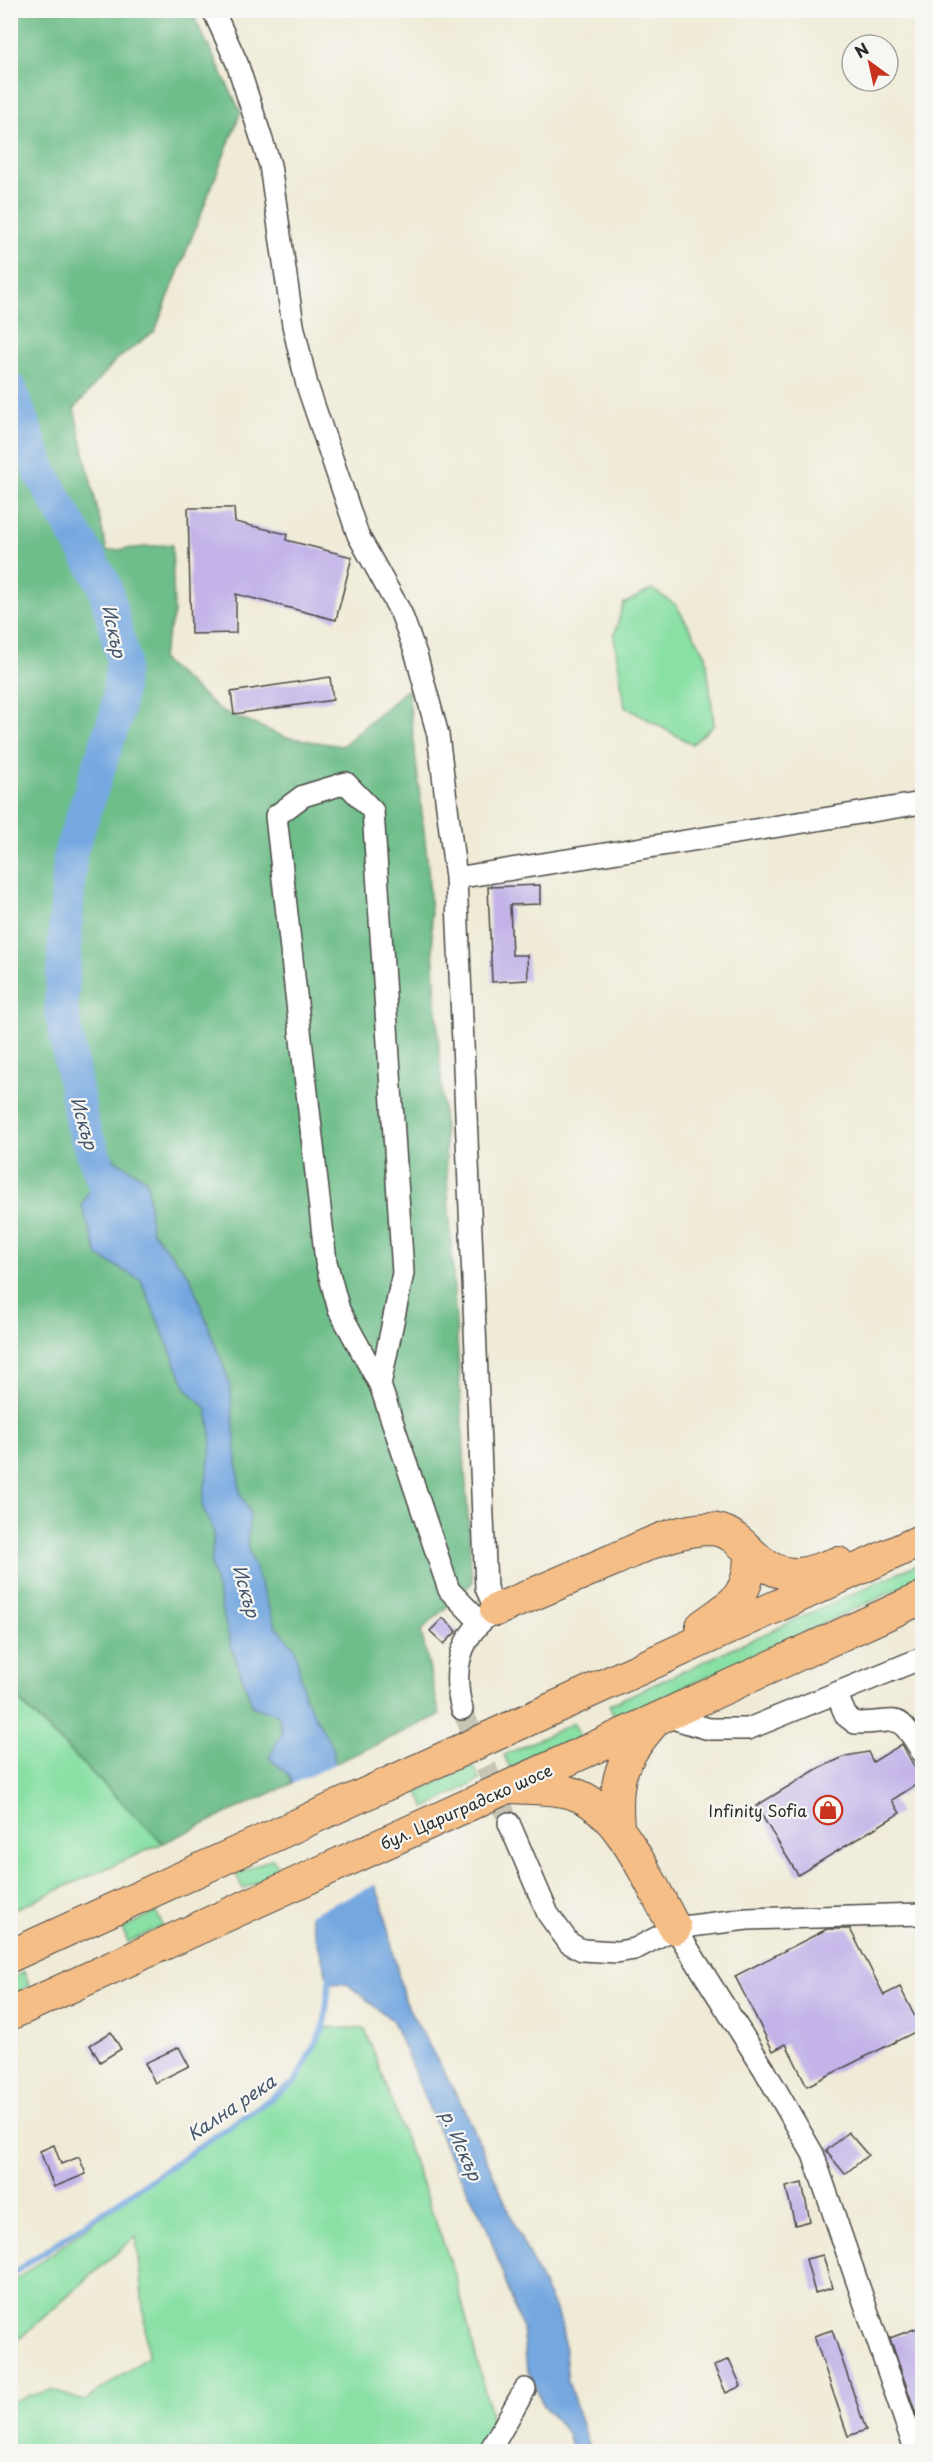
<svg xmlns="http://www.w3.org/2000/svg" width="933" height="2462" font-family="'Playpen Sans',sans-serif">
<rect width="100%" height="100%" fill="#f6f6f2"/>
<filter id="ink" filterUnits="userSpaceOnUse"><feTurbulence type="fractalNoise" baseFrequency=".0167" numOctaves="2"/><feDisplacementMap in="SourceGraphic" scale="12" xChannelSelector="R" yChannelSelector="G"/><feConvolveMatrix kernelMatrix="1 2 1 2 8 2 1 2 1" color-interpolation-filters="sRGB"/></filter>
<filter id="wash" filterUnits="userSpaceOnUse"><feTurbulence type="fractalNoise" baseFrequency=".008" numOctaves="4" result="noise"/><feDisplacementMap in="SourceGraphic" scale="24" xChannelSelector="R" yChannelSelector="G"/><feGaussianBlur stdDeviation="1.35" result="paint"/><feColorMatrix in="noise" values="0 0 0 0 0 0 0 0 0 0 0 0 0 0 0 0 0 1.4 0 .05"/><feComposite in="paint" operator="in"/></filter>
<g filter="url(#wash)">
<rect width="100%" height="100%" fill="#f0ebd7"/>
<path fill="#89e0a4" stroke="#5a8668" stroke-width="1.5" d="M652 589 676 605 706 655 714 725 692 744 625 707 614 637 623 604Z
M922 1562V1578L615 1719 609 1705Z
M10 1692 163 1843 11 1911H10Z
M574 1723 580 1737 510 1768 504 1755Z
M473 1765 480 1780 425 1808 418 1792Z
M273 1858 280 1871 243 1889 236 1874Z
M156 1912 163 1926 128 1942 122 1928Z
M24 1972 30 1986 11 1995V1978Z
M324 2027 365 2029 455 2275 500 2451H11V2402L51 2390 84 2401 148 2357 136 2236 11 2346 10 2284 173 2164 295 2082Z"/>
<path fill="#6ebe8a" stroke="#4c745a" stroke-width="1.5" d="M10 11H191L241 112 155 331 115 361 74 409 107 551 172 544 174 614 161 659 220 710 285 737 342 746 408 689 428 867 472 1583 421 1631 440 1715 163 1843 11 1692Z"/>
<path fill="#74a7e0" stroke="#506986" stroke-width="1.5" d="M89 1143 147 1180 151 1230 190 1277 230 1384 240 1493 250 1513 247 1546 275 1625 295 1648 305 1698 333 1748 338 1791 382 1903 404 2000 466 2112 523 2243 562 2324 568 2381 590 2451H572L567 2433 543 2404 527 2369 522 2329 486 2225 445 2147 393 2021 347 1984 329 1983 310 1916 313 1837 289 1775 269 1758 282 1733 279 1715 253 1707 231 1646 211 1565 214 1532 202 1506 212 1440 207 1409 186 1388 141 1280 98 1256 82 1206 93 1181Z"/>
<path fill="#f0ebd7" d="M337 1763 341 1790 377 1884 307 1916 310 1837 290 1785Z"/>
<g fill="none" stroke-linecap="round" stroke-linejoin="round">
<path stroke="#74a7e0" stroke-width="6" d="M10 2275 295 2082 324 2027 330 1975"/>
<path stroke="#74a7e0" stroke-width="34" d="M10 389 40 472 104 584 123 658 117 712 70 854 61 1007 82 1124 106 1187"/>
</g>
<g id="blocks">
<path fill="#c3b3e8" d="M188 508H234L235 522 287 534 286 540 352 557 336 620 236 594V633L191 634Z
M330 677 333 700 234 714 231 692Z
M540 885V904L510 905 512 955H527L528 980 492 982 488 887Z
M443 1618 457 1631 444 1644 430 1631Z
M902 1744 922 1781 892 1800 900 1813 798 1875 756 1806 817 1769 846 1756 868 1752 873 1762Z
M827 1929H850L884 1995 900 1987 921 2029 807 2086 786 2044 773 2051 735 1976Z
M111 2032 121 2049 100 2062 90 2045Z
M179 2047 189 2066 155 2083 145 2063Z
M848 2132 868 2155 845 2174 826 2151Z
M54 2145 61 2164 79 2157 86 2174 54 2187 40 2151Z
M802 2183 810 2221 795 2225 786 2187Z
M823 2255 832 2288 815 2293 806 2259Z
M917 2328 922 2344 920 2426 890 2338Z
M832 2330 866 2430 848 2436 814 2336Z
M729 2359 741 2386 726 2393 714 2366Z"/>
</g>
</g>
<g filter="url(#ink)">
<use href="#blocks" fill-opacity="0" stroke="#494845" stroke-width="1.5"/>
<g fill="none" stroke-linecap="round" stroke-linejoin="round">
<path stroke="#c9c5b5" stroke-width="21" stroke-dasharray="21 10" stroke-linecap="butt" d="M462 1709 509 1823"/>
<g stroke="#494845" stroke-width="24">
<path id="minor" d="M213 10 237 63 270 165 293 325 307 385 358 535 401 613 416 654 438 735 456 878 486 1588 496 1610C460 1634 451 1669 462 1709
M456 878 922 803
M380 1385 403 1273 373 811 346 783 303 796 276 816 326 1262 339 1310 380 1385 449 1590 479 1621
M837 1695 846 1716 855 1723C899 1724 895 1707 922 1752
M665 1716 709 1729H748L922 1658
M509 1823 548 1914 569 1943 582 1950 617 1952 635 1949 675 1928 747 1919 922 1914
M675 1928 764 2069 813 2154 916 2452
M489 2452 525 2389"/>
</g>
<g stroke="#494845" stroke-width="34">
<path id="highway" d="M496 1610C535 1593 574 1577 613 1560 643 1547 676 1529 709 1529 748 1530 752 1576 799 1574 812 1573 826 1566 838 1563
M702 1626C734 1603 749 1597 750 1555
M512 1787C533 1789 557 1787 577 1795 621 1811 652 1888 675 1928
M618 1828C614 1778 620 1761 653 1723
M10 1956 922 1540
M10 2014 922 1598"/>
</g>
<use href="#minor" stroke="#fff" stroke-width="21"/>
<use href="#highway" stroke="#f6be87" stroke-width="32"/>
</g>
</g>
<defs>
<g id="shop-ring" transform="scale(1.5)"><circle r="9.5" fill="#f6f6f2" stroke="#c8321e" stroke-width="1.5"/><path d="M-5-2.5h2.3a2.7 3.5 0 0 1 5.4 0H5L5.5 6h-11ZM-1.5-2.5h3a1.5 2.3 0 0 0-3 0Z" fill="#c8321e"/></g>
</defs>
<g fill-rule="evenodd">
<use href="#shop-ring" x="828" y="1810"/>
</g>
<g text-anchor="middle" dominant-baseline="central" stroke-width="4.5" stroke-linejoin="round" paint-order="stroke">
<g font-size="16" fill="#2b2b2b" stroke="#f6f6f2">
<text transform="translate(466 1806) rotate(-24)">бул. Цариградско шосе</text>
</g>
<g font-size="16" fill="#2b2b2b" stroke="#f6f6f2" text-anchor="end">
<text x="807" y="1810">Infinity Sofia</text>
</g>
<g font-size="18" font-style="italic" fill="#45566a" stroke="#f6f6f2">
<text transform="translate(115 631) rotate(78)">Искър</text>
<text transform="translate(85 1123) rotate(74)">Искър</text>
<text transform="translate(247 1591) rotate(74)">Искър</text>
<text transform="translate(231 2107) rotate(-34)">Кална река</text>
<text transform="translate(462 2145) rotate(66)">р. Искър</text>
</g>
</g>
<rect width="933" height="2462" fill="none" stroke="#f6f6f2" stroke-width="36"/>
<g transform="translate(870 63) rotate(327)"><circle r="28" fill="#f6f6f2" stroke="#a5a5a2" stroke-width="1.5"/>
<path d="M0-4.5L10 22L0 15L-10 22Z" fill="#c8321e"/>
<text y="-9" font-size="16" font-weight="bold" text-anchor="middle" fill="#2b2b2b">N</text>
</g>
</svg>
